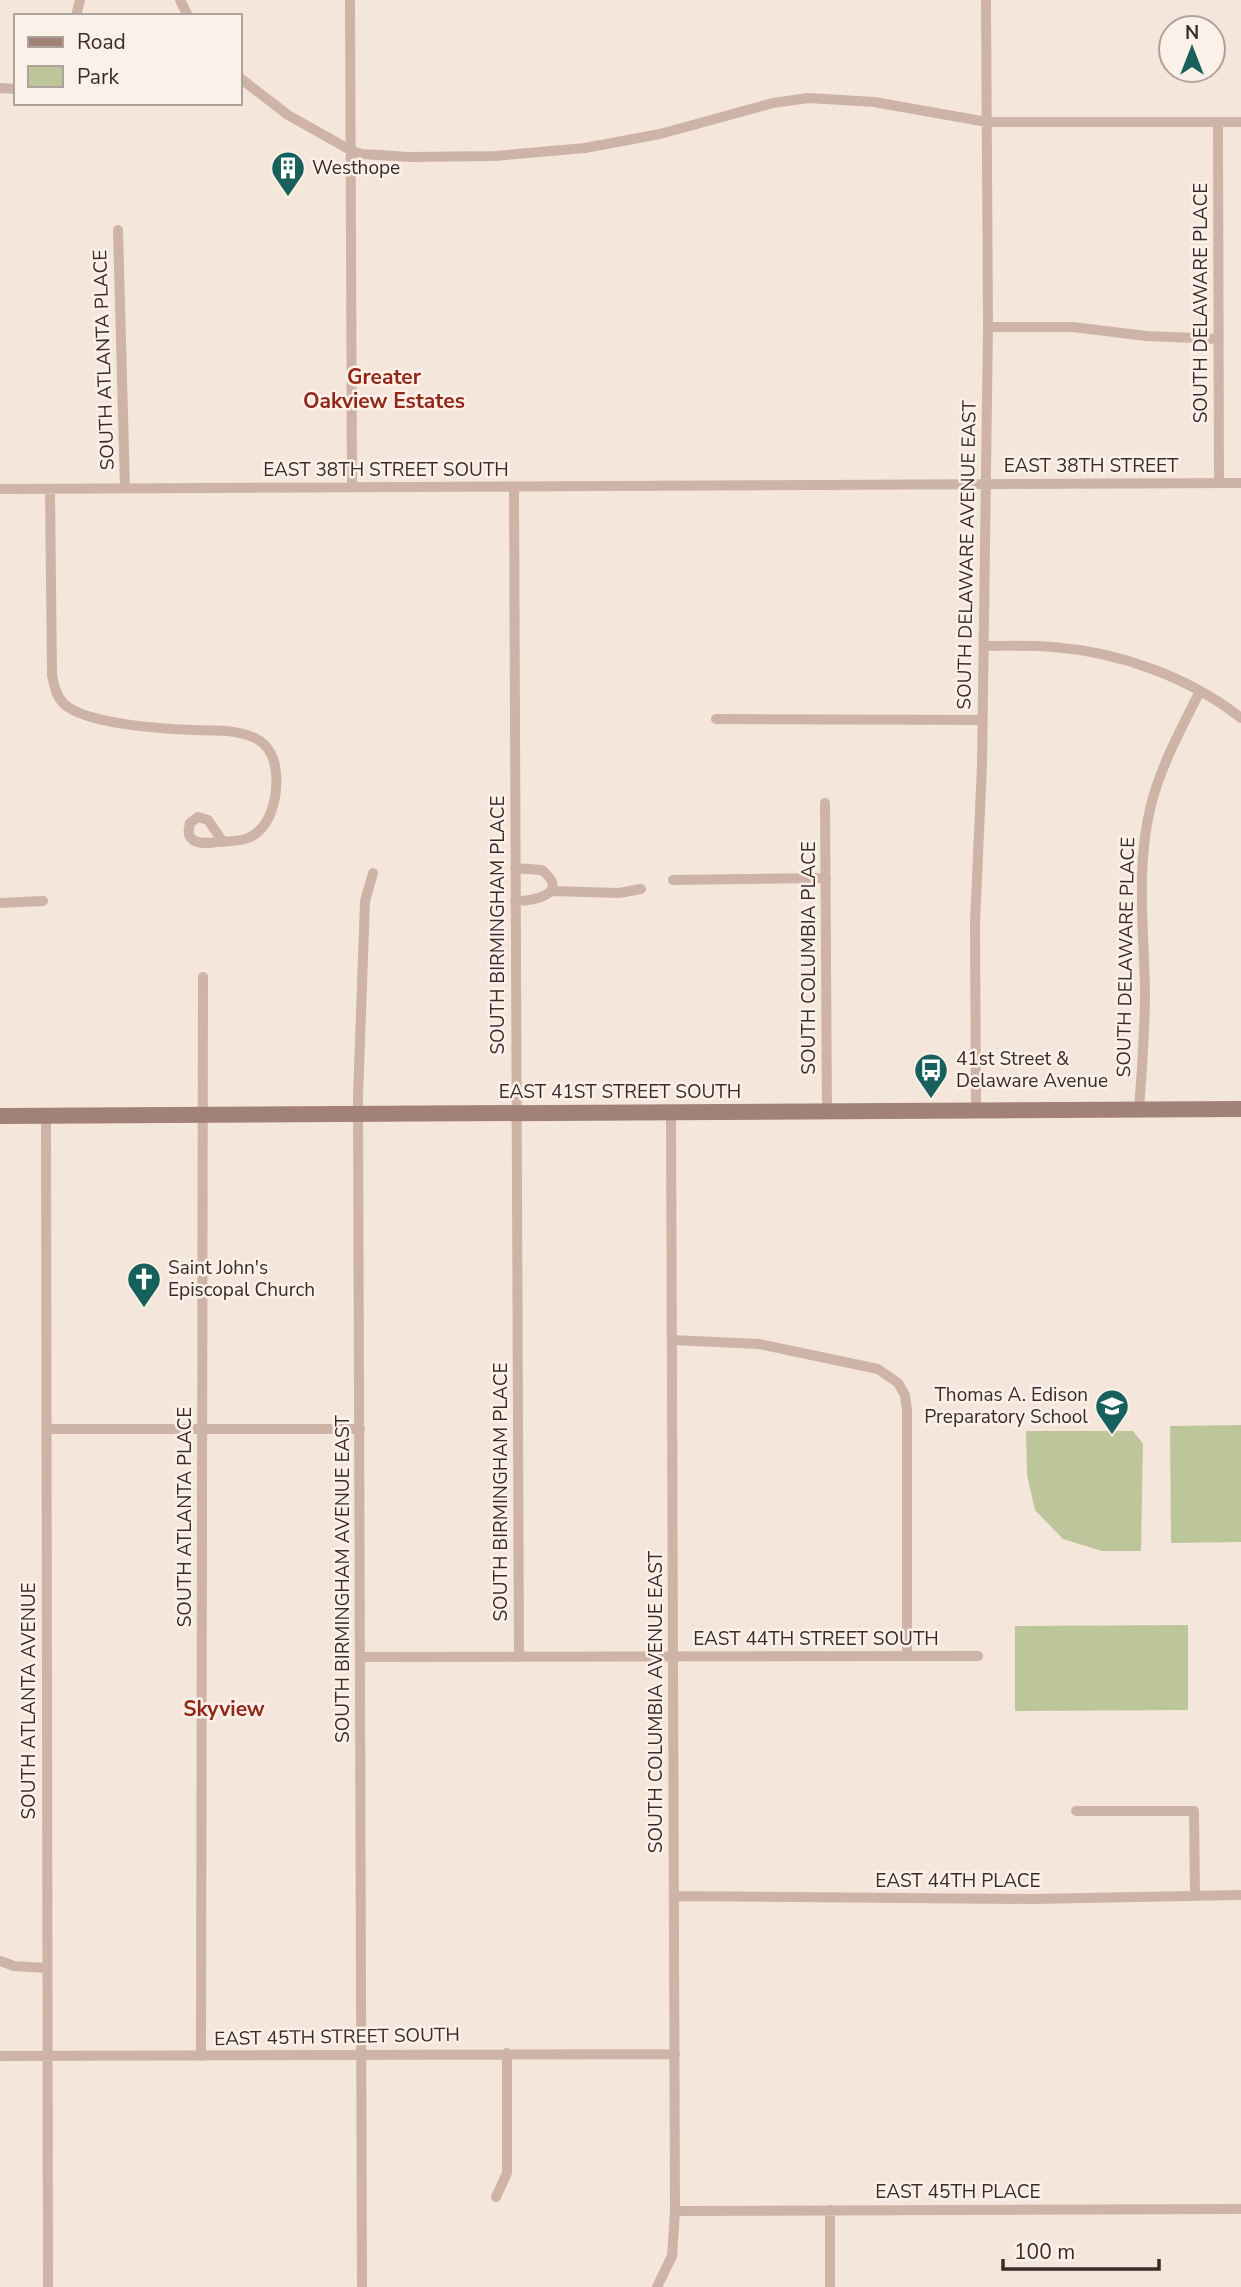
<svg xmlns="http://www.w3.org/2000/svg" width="1241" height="2287" font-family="'Nunito Sans',sans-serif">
<rect width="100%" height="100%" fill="#f5e6dc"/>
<path fill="#bcc69a" d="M1241 1425V1542L1171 1543 1170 1426Z
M1026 1431H1133L1143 1444 1141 1551H1102L1063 1539 1035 1510 1027 1475Z
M1188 1625V1710L1015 1711V1626Z"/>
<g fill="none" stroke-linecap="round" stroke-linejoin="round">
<path stroke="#ceb4a6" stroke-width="10" d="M180 0 188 16
M350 0 352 487
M76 16 80 0
M240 78 288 115 352 151 362 154 409 157 495 156 585 148 660 134 773 103 808 98 874 102 987 122H1241
M0 88 16 89
M1218 123 1219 483
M118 230 125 488
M988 327H1073L1146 336 1218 339
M514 487 519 1657
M0 489 1241 483
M50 489 52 675C54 685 56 696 64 704 86 724 162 729 193 730 214 731 236 729 255 738 269 745 275 759 276 773 278 795 272 828 248 838 238 842 227 841 217 842 209 843 197 845 191 838 187 834 189 828 190 823L198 817 208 820 223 842
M984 646C1007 646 1030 645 1053 647 1119 652 1189 677 1241 718
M716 719 982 720
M825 803 827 1112
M515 868 542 870C571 894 534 901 515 901
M673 880 826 878
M551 891 619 893 641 889
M0 903 43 901
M1139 1109C1142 1070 1145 1031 1145 991 1144 931 1136 869 1150 809 1160 767 1181 729 1200 691
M976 1110 975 923 982 765 988 327 986 0
M46 1115 48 2287
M672 1340 759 1344 878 1369 898 1383 905 1395 907 1410V1655
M47 1429H360
M360 1657 978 1656
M1076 1811H1194L1195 1895
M674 1896 1032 1899 1241 1895
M0 1961 14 1966 46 1968
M0 2056 675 2054
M201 2056 203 977
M496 2197 507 2173V2053
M830 2210V2287
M675 2211 1241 2209
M362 2287 358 1097 365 901 373 873
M657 2287 672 2256 675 2211 671 1113"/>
<path stroke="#a28277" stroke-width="16" d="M0 1116 1241 1109"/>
</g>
<defs>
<g id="building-pin" transform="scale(1.75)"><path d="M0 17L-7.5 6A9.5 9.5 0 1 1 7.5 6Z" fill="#18605c" stroke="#fcf1e9"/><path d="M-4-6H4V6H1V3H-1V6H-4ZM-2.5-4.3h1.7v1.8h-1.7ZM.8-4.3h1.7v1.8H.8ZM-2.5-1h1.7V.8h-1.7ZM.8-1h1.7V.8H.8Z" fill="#fff"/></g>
<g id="bus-pin" transform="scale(1.75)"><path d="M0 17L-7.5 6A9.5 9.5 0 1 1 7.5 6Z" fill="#18605c" stroke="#fcf1e9"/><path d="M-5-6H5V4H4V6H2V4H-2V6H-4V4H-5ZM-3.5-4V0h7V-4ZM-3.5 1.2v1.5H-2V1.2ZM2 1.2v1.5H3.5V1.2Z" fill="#fff"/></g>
<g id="church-pin" transform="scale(1.75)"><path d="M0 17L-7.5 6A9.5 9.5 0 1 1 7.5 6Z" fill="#18605c" stroke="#fcf1e9"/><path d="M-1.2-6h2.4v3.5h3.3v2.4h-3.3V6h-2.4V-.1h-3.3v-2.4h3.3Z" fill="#fff"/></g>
<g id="school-pin" transform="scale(1.75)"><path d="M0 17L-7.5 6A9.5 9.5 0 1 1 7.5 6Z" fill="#18605c" stroke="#fcf1e9"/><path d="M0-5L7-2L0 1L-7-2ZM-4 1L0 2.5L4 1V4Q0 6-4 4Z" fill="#fff"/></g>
</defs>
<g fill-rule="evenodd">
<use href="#building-pin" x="288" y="168"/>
<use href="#bus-pin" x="931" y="1070"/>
<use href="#church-pin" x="144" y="1279"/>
<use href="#school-pin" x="1112" y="1406"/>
</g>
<g text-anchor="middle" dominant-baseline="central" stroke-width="5" stroke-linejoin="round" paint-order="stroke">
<g font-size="19" fill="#3a2b28" stroke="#fcf1e9" text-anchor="start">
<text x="312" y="168">Westhope</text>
<text x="956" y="1059">41st Street &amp;<tspan x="956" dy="22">Delaware Avenue</tspan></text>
<text x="168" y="1268">Saint John's<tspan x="168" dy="22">Episcopal Church</tspan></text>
<text x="1088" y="1395" text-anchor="end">Thomas A. Edison<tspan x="1088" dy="22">Preparatory School</tspan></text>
</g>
<g font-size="19" fill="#3a2b28" stroke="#fcf1e9">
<text transform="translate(1201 303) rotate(-90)">SOUTH DELAWARE PLACE</text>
<text transform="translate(104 360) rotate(-92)">SOUTH ATLANTA PLACE</text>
<text x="1091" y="466">EAST 38TH STREET</text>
<text x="386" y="470">EAST 38TH STREET SOUTH</text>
<text transform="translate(967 555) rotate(-89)">SOUTH DELAWARE AVENUE EAST</text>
<text transform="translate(498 925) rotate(-90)">SOUTH BIRMINGHAM PLACE</text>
<text transform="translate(1126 957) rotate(-89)">SOUTH DELAWARE PLACE</text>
<text transform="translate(809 958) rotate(-90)">SOUTH COLUMBIA PLACE</text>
<text x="620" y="1092">EAST 41ST STREET SOUTH</text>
<text transform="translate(501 1492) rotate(-90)">SOUTH BIRMINGHAM PLACE</text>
<text transform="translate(185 1517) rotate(-90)">SOUTH ATLANTA PLACE</text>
<text transform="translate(343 1579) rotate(-90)">SOUTH BIRMINGHAM AVENUE EAST</text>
<text x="816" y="1639">EAST 44TH STREET SOUTH</text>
<text transform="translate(29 1701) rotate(-90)">SOUTH ATLANTA AVENUE</text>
<text transform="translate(656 1702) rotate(-90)">SOUTH COLUMBIA AVENUE EAST</text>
<text x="958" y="1881">EAST 44TH PLACE</text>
<text transform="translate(337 2037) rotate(-1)">EAST 45TH STREET SOUTH</text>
<text x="958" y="2192">EAST 45TH PLACE</text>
</g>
<g font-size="21" font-weight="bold" fill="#922618" stroke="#fcf1e9">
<text x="384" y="377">Greater<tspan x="384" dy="24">Oakview Estates</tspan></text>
<text x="224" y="1709">Skyview</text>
</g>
</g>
<rect x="14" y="14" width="228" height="91" fill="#fcf1e9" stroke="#aea29c" stroke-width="2"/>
<rect x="28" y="37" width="35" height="10" fill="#a28277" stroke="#aea29c" stroke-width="2"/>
<text x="77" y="49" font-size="21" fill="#3a2b28">Road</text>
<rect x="28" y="66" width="35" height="21" fill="#bcc69a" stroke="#aea29c" stroke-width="2"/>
<text x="77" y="84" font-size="21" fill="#3a2b28">Park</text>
<g transform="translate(1192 49)"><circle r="33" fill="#fcf1e9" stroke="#aea29c" stroke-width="2"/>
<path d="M0-5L12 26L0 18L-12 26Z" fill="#18605c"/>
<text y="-10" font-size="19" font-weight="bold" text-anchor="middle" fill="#3a2b28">N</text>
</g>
<path d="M1003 2259v10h156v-10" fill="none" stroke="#3a2b28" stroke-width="3.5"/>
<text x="1014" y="2259" font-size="21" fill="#3a2b28" stroke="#fcf1e9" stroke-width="5" paint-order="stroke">100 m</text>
</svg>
